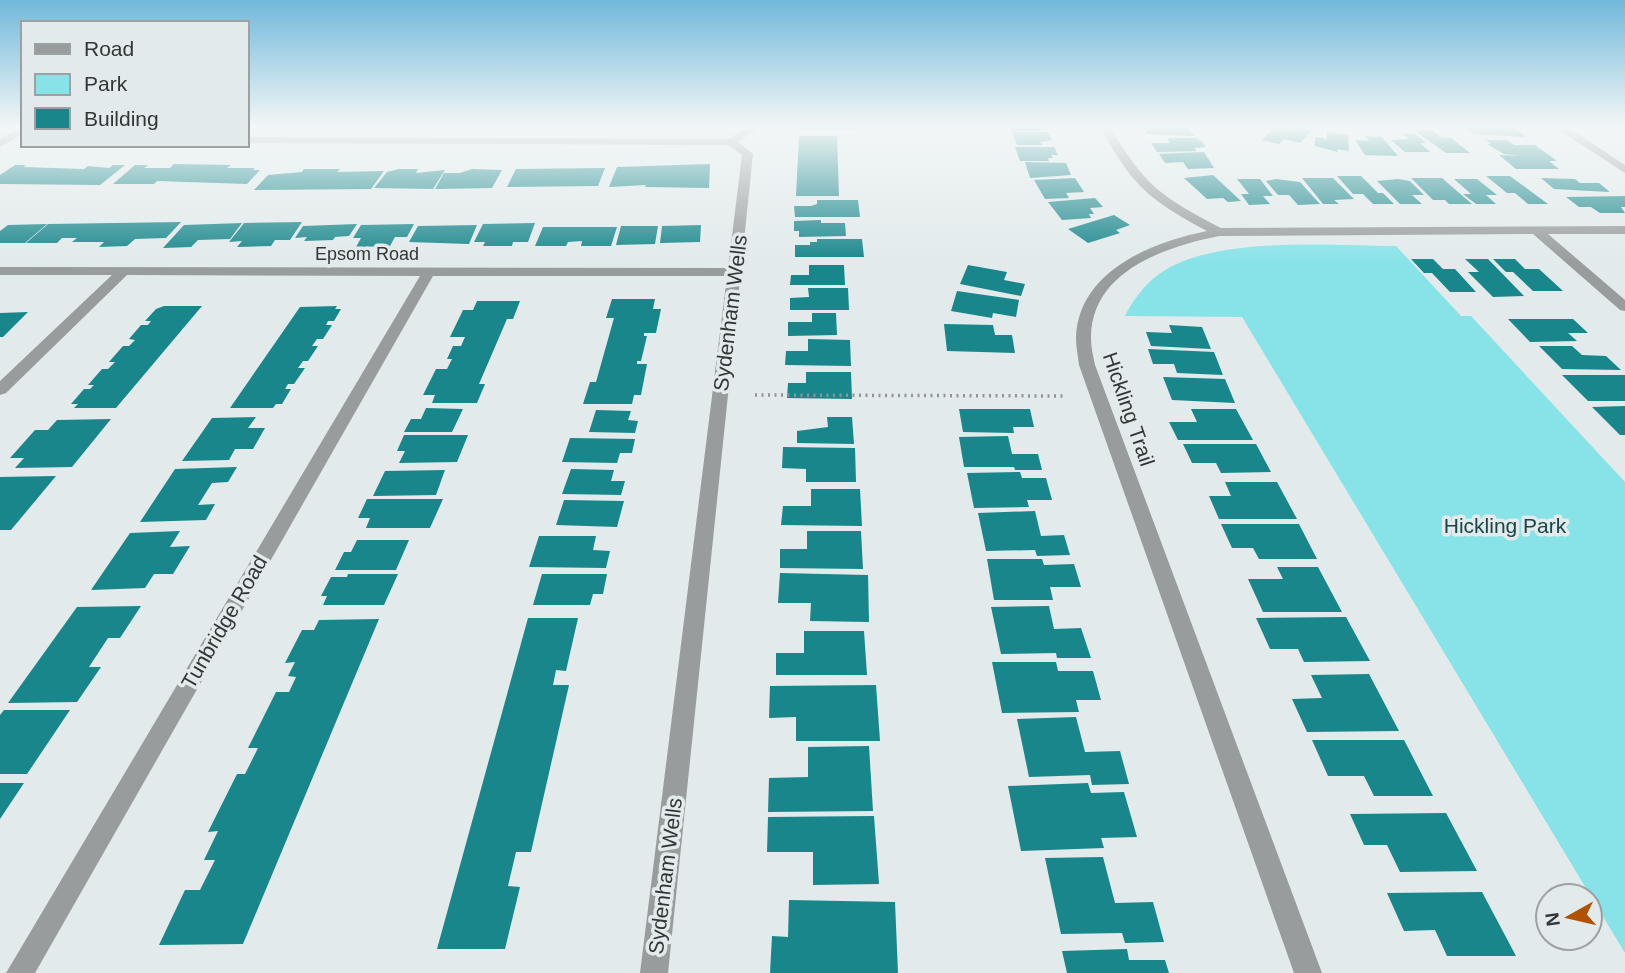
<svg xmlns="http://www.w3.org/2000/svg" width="1625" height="973" font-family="Helvetica,sans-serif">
<rect width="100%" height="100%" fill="#e2eaeb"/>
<path fill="#88e3e8" d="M1396 246 1461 316H1471L1625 482V953L1242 317 1125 316C1132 302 1142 288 1154 278 1206 234 1330 246 1396 246Z"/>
<path fill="#18868b" d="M802 126H853L854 130H802Z
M1009 126H1040L1042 131H1011Z
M1142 126H1187L1194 136 1147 134Z
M1275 126 1293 130 1296 126 1313 129 1300 143 1284 139 1279 144 1262 140Z
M1464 126 1516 129 1526 137 1473 134Z
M1414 130H1432L1442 138H1451L1470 153H1446Z
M1012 132H1048L1052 140 1040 142 1042 145H1017Z
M1327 132 1348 135 1349 151 1337 149 1338 152 1315 146V137L1327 139Z
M1414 133 1426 143H1420L1430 152H1405L1391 140 1409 139 1403 134Z
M799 136H837L839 196H796Z
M1365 136 1382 137 1398 156 1365 155 1355 140 1369 141Z
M1167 138H1198L1206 147 1194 148 1197 151 1157 152 1151 143H1170Z
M1486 140H1507L1514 145H1535L1557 161H1549L1559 169H1516L1499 155 1524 156 1504 154 1487 144H1491Z
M1015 147H1054L1058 155H1051L1053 158H1048L1049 161H1020Z
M1204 152 1214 168 1188 169 1183 162 1165 163 1159 154Z
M1025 162 1066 163 1071 175 1030 178Z
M174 164 231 165 227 168H255L253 170H260L247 184 157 181 154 184H113L135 165H148L144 168H170Z
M710 164 709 188 645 187 646 185 609 187 617 167Z
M15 165H26L23 167 84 169 88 166 109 168 113 165H125L100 185 0 184V175Z
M605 168 598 186 507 187 516 169Z
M304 169H340L337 172 384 171 371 189 254 190 268 175 302 172Z
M399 169H418L416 173 445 170 433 189 374 188 387 172Z
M472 169 502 170 492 188 435 189 444 173H460Z
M1213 175 1241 201 1228 202 1223 198 1207 199 1184 178Z
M1337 176H1361L1378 193H1383L1394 204H1373L1363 194H1353Z
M1486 176H1510L1548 204H1528L1515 193H1507Z
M1075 178 1084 192 1066 193 1069 198 1045 199 1034 180Z
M1302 178H1333L1354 199 1334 200 1339 204H1323Z
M1411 178H1442L1472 204H1449L1445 200H1433Z
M1541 178 1575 179 1580 183H1599L1610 192 1554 189Z
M1237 179H1260L1273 196H1263L1270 204 1249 205 1241 194H1249Z
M1276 179 1300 182 1320 204 1298 205 1289 195H1278L1266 181Z
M1398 179 1410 181 1424 195H1412L1422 204H1400L1377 181Z
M1454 179H1477L1497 195H1486L1496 204H1476L1463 194H1471Z
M1625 196V207H1621L1625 213H1600L1591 207H1579L1566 197Z
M1095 198 1103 207 1090 208 1094 214H1089L1091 218 1062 220 1048 202Z
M817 200H858L860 217H795L794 206H811L817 204Z
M1114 215 1130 225 1116 230 1120 233 1088 243 1068 229Z
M821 220V223H845L846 236 799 237V231H794V221Z
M181 222 166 238 135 239 127 246 99 247 104 242H72L77 238H62L57 243H26L48 224Z
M302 222 290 240H275L271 246 237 247 242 241 229 242 244 223Z
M242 223 230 239 198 240 191 247 163 248 184 225Z
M535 223 528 242H513L512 246H483L485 242H474L483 224Z
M47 224 25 243H0V231L8 225Z
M357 224 349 236 335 237 333 240 304 241 307 237 295 238 303 226Z
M414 224 407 237H395L390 246 356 247 361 238H353L361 225Z
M477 225 469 244 409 242 418 226Z
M701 225 700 242 660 243 662 226Z
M621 226H658L655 244 616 245Z
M543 227H617L611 246H581L582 241 568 242 566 246H535Z
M817 239H862L864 257H795V245H810V242H817Z
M1411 259H1433L1443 269H1455L1476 292H1450L1432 273H1424Z
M1465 259H1488L1524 296 1493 297 1468 272H1479Z
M1493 259H1515L1525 269H1539L1563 291H1533L1513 272H1506Z
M809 265H844L845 285H790L791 275H809Z
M968 265 1007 272 1004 280 1025 284 1021 296 960 284Z
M808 288H848L849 310H790V298L809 297Z
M957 291 1019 300 1016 317 993 313 992 318 951 311Z
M612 299H655L653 309H661L656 333H644V336H647L641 361H637V364H647L641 395H634L632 404H583L590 382H596L614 318H606Z
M477 301H520L513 319H507L479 384H485L477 403H432L435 395H423L436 369H447L452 359H447L453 346H461L465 337H450L463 310H473Z
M164 306H202L116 408H74L78 404H71L84 389H90L94 385H88L102 369H108L115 362H109L123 346H129L135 340 129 339 141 325H148L151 321H145L156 309Z
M337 306 335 309H341L334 321H328L326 325H332L323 339H317L312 346H318L308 361H303L298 368H305L294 384H288L285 389H291L282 404H276L273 408H230L300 307Z
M28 312 3 337H0V313Z
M812 313H836L837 335 788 336V322H812Z
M1508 319H1573L1588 333H1568L1577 341 1530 342Z
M944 324 993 325 995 335H1012L1015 353 947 351Z
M1169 325 1202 327 1211 349 1151 346 1146 332 1172 333Z
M808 339 850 340 851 366 785 365 786 351H808Z
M1539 346H1572L1582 355 1606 356 1621 370 1562 369Z
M1148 349 1214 352 1223 375 1177 373 1174 364H1153Z
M806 372H851L852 399 787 398 788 383H806Z
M1562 375H1625V401H1588Z
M1163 377 1225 379 1235 403 1172 400Z
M1625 406V435H1620L1592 407Z
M426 408 463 409 452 432H404L411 419H421Z
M959 409H1030L1034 427H1013L1014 433 963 432Z
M1191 409H1236L1253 440H1178L1169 422H1197Z
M596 410 631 411 628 420 638 421 635 433 589 432Z
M256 417 248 428H265L253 449H235L229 460 182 461 212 418Z
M827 417H852L854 444 797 443V431L828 427Z
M111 419 72 467 15 468 24 458H10L35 430H48L57 420Z
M404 435H468L457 462 399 463 405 451H397Z
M1008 436 1012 454H1038L1042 470H1015L1014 467H964L959 437Z
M570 438 635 439 632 453H620L617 463 562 462Z
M1183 444H1256L1271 472 1221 473 1216 463H1192Z
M783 447 855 448 856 482H806V469L782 468Z
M237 467 228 482 212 483 198 505 215 504 206 520 140 522 175 469Z
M571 469 614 470 611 481H625L621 495 562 494Z
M445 470 436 495 373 496 385 471Z
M1020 472 1022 478H1046L1052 500H1027L1029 507 974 508 967 473Z
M56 476 11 530H0V477Z
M1225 482H1277L1297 519H1219L1209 496H1231Z
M811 489H860L862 526 781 525 783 506H811Z
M367 499H443L430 528H366L370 518H358Z
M564 500 624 501 617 527 556 525Z
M1035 511 1041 536 1064 535 1070 555 1037 556 1035 550 986 551 978 513Z
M1221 524H1299L1317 559H1259L1253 548H1232Z
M180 531 170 547 190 546 173 574H154L145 588 91 590 130 533Z
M807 531H861L863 569 780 568V549H807Z
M539 536H596L593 550 610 551 606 568 529 567Z
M357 540H409L396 570H335L344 552H351Z
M987 559H1042L1044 565 1074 564 1081 587H1050L1053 600H994Z
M1277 567H1318L1342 612H1263L1248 579H1283Z
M780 573 868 575 869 622 810 621 811 603H778Z
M348 574H398L384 605H323L327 596H321L331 577H347Z
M542 574H607L603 594H593L590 605H533Z
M141 606 120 638H108L89 667H101L77 702 8 703 77 607Z
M1049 606 1054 629 1081 628 1091 658H1057L1056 653 1001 654 991 607Z
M1346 617 1370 661 1304 662 1298 649H1270L1256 618Z
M528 618H578L566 671 556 670 553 685H569L531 852H516L508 886 520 887 505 949H437Z
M379 619 243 944 159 945 185 890H200L215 860H204L218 831 208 832 237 774H245L258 748H248L276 692H289L296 677 288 676 295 662 285 663 302 630H314L319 620Z
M804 631H864L867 675H776V653H804Z
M992 662H1056L1058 671H1093L1101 700H1076L1079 712 1002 713Z
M1369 674 1399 731 1307 732 1292 699 1322 698 1311 675Z
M876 685 880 741H796V717L769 718 770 686Z
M4 710H70L27 774H0V715Z
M1076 717 1085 752 1120 751 1129 784 1092 785 1090 775 1029 777 1017 719Z
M1312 740H1404L1433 796H1374L1364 776H1328Z
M869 746 873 811 768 812 769 778 808 777V747Z
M0 783H24L0 819Z
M1088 783 1091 793 1124 792 1137 837 1101 838 1104 848 1021 851 1008 786Z
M1446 813 1477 871 1400 872 1387 845H1364L1350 814Z
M874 816 879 884 813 885V852H767L768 817Z
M1103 857 1115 903 1153 902 1164 942 1125 943 1122 933 1061 934 1045 858Z
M1482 892 1516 956H1447L1435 930 1404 931 1387 893Z
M789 900 895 902 898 973H770L772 936 788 937Z
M1127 949 1129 960H1165L1169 973H1067L1062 951Z"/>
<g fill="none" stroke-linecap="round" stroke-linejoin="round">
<path stroke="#8f9596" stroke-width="3.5" stroke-dasharray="2 4.5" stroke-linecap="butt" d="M755 395 1063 396"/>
<path fill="#989c9c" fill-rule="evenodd" d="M23 126V134L0 147V139Z
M749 126H762L738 142 753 154 668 973H640L727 276H433L35 973H6L420 276 127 275 6 393 0 395V381L112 275H0V267L728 268 742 155 728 145 247 143V137L729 139Z
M1100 126H1110C1144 186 1162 197 1221 228L1625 226V234H1548L1625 300V311L1620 310 1533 234 1219 236C1165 247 1091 271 1091 338 1091 347 1093 356 1095 365L1322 973H1294L1079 365C1078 356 1076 347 1076 338 1078 271 1152 242 1207 231 1148 199 1132 186 1100 126Z
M1553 126H1566L1625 165V173Z"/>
</g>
<linearGradient id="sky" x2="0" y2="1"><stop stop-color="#71b8da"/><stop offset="0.48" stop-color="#f2f6f6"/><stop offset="1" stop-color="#f2f6f6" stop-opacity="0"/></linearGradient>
<rect width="1625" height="263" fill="url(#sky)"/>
<g text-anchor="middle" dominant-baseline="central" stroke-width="7" stroke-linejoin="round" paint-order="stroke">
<g font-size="18" fill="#323636" stroke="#e2eaeb">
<text x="367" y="254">Epsom Road</text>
</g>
<g font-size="21" fill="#323636" stroke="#e2eaeb">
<text transform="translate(730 313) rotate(-83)">Sydenham Wells</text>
<text transform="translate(1129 409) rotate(71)">Hickling Trail</text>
<text transform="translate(224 622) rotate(-60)">Tunbridge Road</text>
<text transform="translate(665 876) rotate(-83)">Sydenham Wells</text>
</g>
<g font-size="21" fill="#184547" stroke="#e2eaeb">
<text x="1505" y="525">Hickling Park</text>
</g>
</g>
<rect x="21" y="21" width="228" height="126" fill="#e2eaeb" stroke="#9ca2a3" stroke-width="2"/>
<rect x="35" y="44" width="35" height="10" fill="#989c9c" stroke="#9ca2a3" stroke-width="2"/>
<text x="84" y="56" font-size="21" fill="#323636">Road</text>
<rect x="35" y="74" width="35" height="21" fill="#88e3e8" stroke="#9ca2a3" stroke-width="2"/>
<text x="84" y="91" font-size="21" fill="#323636">Park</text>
<rect x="35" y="108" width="35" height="21" fill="#18868b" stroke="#9ca2a3" stroke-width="2"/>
<text x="84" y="126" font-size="21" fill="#323636">Building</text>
<g transform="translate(1569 917) rotate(262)"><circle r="33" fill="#e2eaeb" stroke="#9ca2a3" stroke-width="2"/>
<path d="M0-5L12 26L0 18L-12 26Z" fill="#b15203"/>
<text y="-10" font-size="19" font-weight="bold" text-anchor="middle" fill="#323636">N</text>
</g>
</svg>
